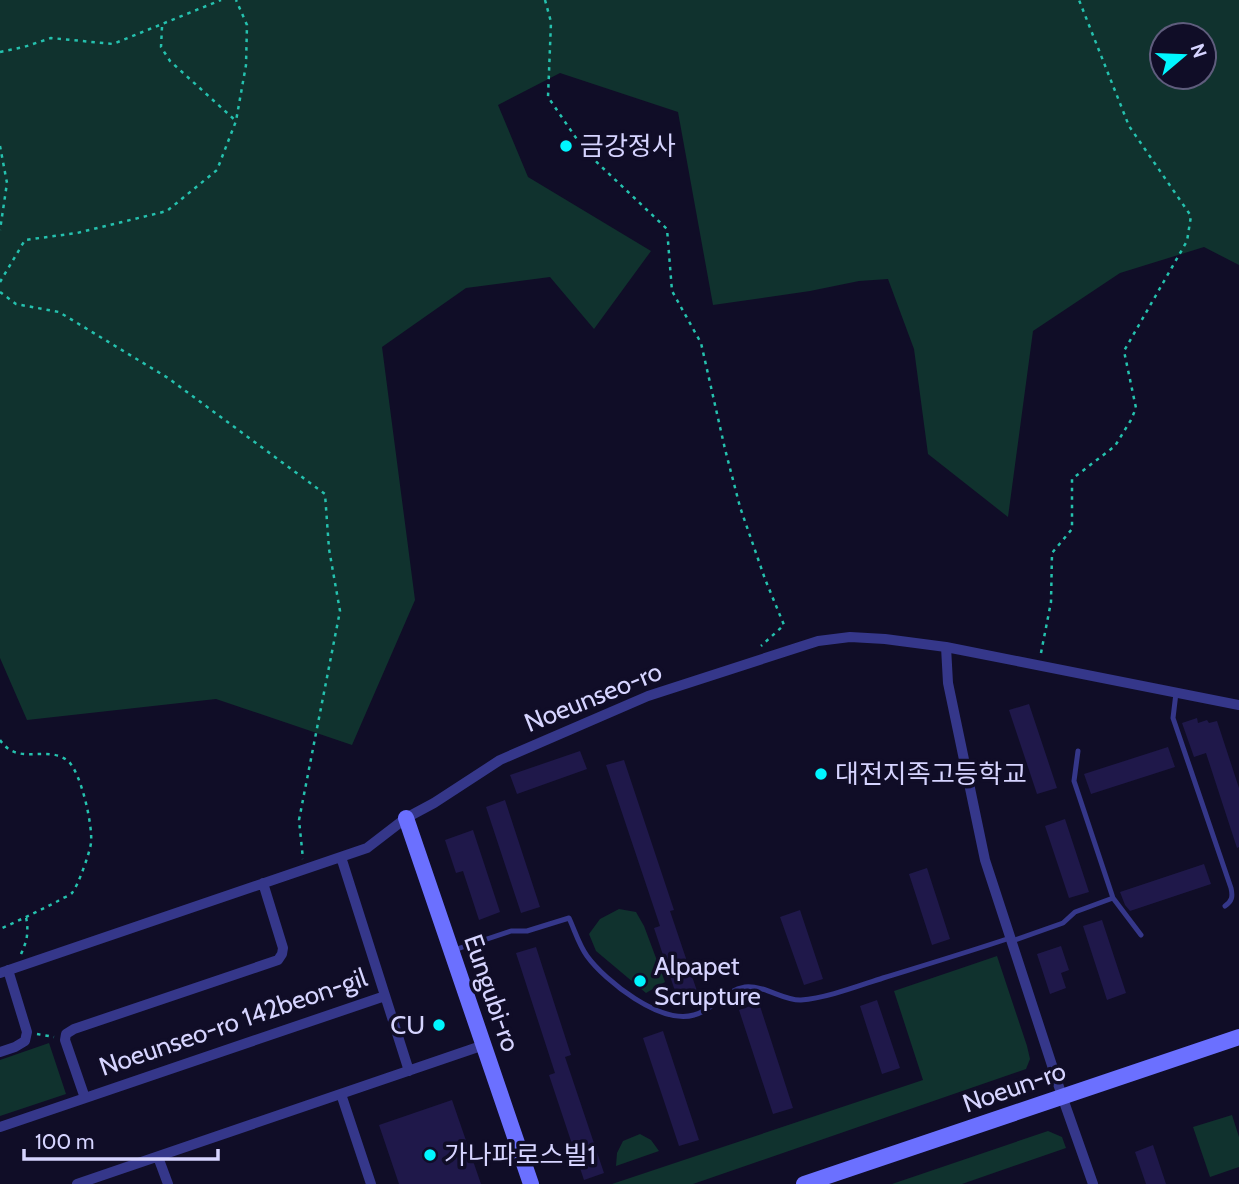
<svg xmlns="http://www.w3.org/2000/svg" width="1239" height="1184" font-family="Cabin,'Noto Sans KR',sans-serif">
<rect width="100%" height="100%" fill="#100d27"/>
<path fill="#10322e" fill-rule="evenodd" d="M0 0H1239V265L1204 247 1120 273 1033 331 1008 517 928 454 914 349 888 279 859 281 810 291 713 305 678 112 560 73 498 105 528 177 651 251 594 329 550 277 466 288 382 347 415 600 352 745 216 699 27 720 0 658ZM1162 35H1204V77H1162Z
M619 909 636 912 644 926 665 982 646 993 596 951 589 934 600 919Z
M997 956 1027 1046 1030 1059 1026 1069 693 1184H612L923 1080 894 991Z
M49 1043 66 1094 0 1116V1060Z
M1232 1115 1239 1137V1167L1210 1177 1193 1127Z
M1048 1131 1062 1137 1066 1148 962 1184H892Z
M640 1134 651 1140 659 1151 616 1166 617 1153 623 1141Z"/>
<path fill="#1f184a" d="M1029 704 1057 788 1037 794 1009 710Z
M1197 718 1198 723 1207 720 1209 723 1217 721 1239 788V847L1237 848 1206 753 1194 757 1182 723Z
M1168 747 1175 767 1091 794 1084 774Z
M580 751 587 769 517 794 510 775Z
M624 760 674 910 670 911 697 991 677 997 654 928 660 926 606 765Z
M505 800 540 907 521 913 486 807Z
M1065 819 1089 892 1069 898 1045 826Z
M473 830 500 912 479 920 463 871 456 873 445 840Z
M1204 864 1211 884 1130 911 1125 905 1120 892Z
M927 868 950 939 932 945 909 874Z
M800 910 823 979 804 985 780 917Z
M1102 920 1126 993 1107 1000 1083 926Z
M1061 946 1069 970 1061 973 1066 988 1050 994 1037 954Z
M536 947 571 1055 565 1057 604 1173 584 1180 549 1075 555 1073 516 953Z
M877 1000 900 1068 882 1074 860 1006Z
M759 1003 793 1108 773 1114 739 1010Z
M663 1031 699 1140 679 1146 643 1038Z
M452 1100 481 1184H399L379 1125Z
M1153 1145 1166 1184H1146L1135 1152Z"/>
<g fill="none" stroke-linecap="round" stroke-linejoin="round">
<path stroke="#25c1ae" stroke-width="2.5" stroke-dasharray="3.5 5" stroke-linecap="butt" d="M545 0 551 22 548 97 585 151 667 229 672 291 701 343 725 449 740 507 765 579 784 625 761 646
M162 27 161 47 170 61 236 121
M0 52 24 47 51 38 113 44 221 0
M0 146 7 183 0 230
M0 282 25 240 77 233 167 211 217 170 236 121 246 65 247 25 236 0
M0 292 16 304 59 312 168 378 325 494 329 549 340 611 299 820 303 859
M1041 653 1051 602 1052 553 1072 529V479L1115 446 1131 420 1136 408 1124 351 1187 241 1191 216 1129 126 1079 0
M0 740C18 767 47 744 68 761 81 772 93 826 91 843 90 852 78 886 72 893 69 896 62 898 58 901 39 911 20 920 0 929
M21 954C27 941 29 932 26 917
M37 1034 54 1037"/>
<path stroke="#35378a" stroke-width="5" d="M1176 693 1173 718 1231 888C1233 897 1232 901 1225 906
M1078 751 1074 781 1113 898
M1012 941 1063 923 1075 912 1113 898 1141 935
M454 950 511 931H527L569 918C575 931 579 945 587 956 605 981 661 1025 694 1015 713 1010 725 990 745 987 765 985 784 1001 801 1000 827 998 858 986 883 978 925 965 968 952 1010 938"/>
<path stroke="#35378a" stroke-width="10" d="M946 647 948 683 985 860 1062 1096 1093 1184
M341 857 409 1071
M0 973 367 848 406 818 434 803 500 760 648 696 818 641 850 637 885 639 946 647 1239 705
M0 1052 15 1047 25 1041 27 1032 8 970
M341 1094 371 1184
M85 1098 65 1040 66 1034 74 1029 278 960 282 954 283 948 263 883
M0 1127 385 996
M158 1157 168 1184
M77 1184 484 1045"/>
<path stroke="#6b70ff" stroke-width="16" d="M406 818 531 1184
M804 1184 1239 1037"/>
</g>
<g fill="#00f6ff" stroke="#100d27" stroke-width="2.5">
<circle cx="566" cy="146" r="7"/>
<circle cx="821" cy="774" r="7"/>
<circle cx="640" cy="981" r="7"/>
<circle cx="439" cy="1025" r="7"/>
<circle cx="430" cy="1155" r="7"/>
</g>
<g text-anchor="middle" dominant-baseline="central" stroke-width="7" stroke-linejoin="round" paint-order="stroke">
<g font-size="26" fill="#d6d4ff" stroke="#100d27" text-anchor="start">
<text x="580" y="146">금강정사</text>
<text x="835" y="774">대전지족고등학교</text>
<text x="654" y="966">Alpapet<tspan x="654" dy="30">Scrupture</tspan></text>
<text x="425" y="1025" text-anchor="end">CU</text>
<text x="444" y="1155">가나파로스빌1</text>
</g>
<g font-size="26" fill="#d6d4ff" stroke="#100d27">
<text transform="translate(593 697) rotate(-22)">Noeunseo-ro</text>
<text transform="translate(492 993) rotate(71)">Eungubi-ro</text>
<text transform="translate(233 1022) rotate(-19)">Noeunseo-ro 142beon-gil</text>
<text transform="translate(1014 1087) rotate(-19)">Noeun-ro</text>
</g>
</g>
<g transform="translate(1183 56) rotate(71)"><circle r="33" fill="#100d27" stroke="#5f5d7d" stroke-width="2"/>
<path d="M0-5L12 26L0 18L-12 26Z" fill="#00f6ff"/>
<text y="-10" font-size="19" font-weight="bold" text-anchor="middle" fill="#d6d4ff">N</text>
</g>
<path d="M24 1149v10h194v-10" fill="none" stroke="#d6d4ff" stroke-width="3.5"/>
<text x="35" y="1149" font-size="21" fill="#d6d4ff" stroke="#100d27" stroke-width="5" paint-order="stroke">100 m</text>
</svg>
